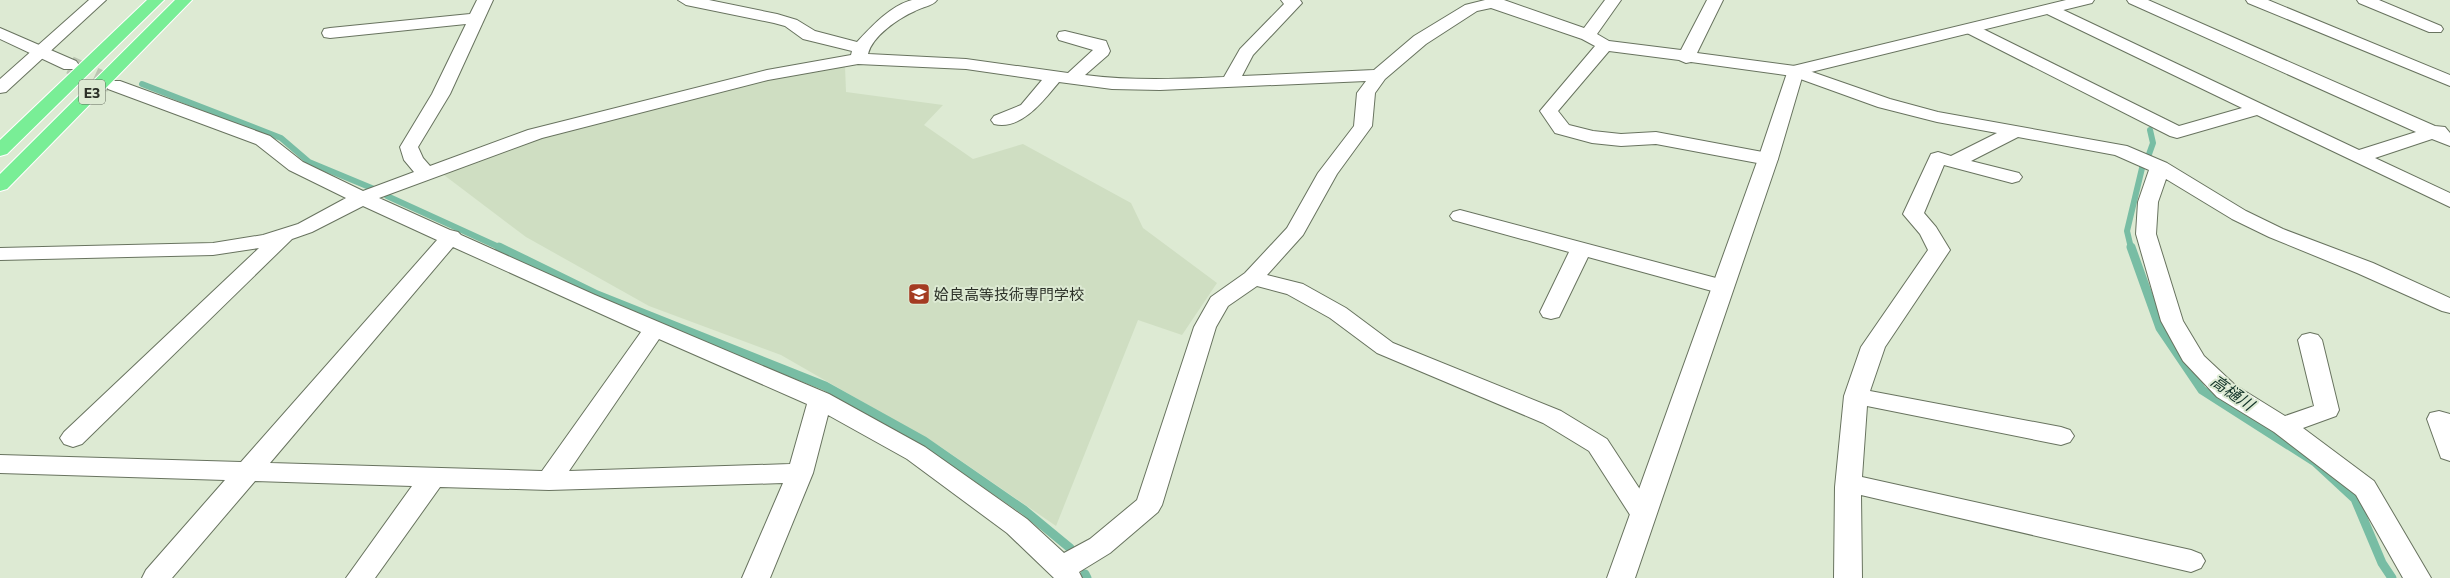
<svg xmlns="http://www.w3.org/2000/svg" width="2450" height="578" font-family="Commissioner,'Noto Sans JP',sans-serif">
<rect width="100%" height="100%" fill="#ddead3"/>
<path fill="#cfdec2" d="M845 66 846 92 943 105 924 125 973 159 1023 144 1131 203 1143 228 1217 283 1182 335 1138 320 1056 526 941 447 781 355 649 306 526 237 440 172 538 139 750 82Z"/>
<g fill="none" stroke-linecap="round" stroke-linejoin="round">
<path stroke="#78bda4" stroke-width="6" d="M142 84 281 138 309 162 374 189
M2148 157 2153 143 2150 130
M387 196 501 248
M2131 248 2127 231 2143 164"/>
<path stroke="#78bda4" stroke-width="9" d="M499 247 597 295 825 386 924 441 1024 510 1070 548
M2131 247 2160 328 2202 390 2315 462 2355 499 2382 563 2392 578
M1085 574 1087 578"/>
<path stroke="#bac5b1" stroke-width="18" stroke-dasharray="18 9" stroke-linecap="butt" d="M70 65 114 85"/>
<g stroke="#68735f" stroke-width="2">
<path id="street" d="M477 0H493L450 94 418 147 423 158 430 166 528 130 767 70 851 55 852 51 803 39 785 26 774 23 686 5 678 0H709L777 14 797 20 815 31 857 42C872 26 890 6 912 0 919 0 929 0 937 0 933 6 922 7 915 11 899 18 872 36 868 54L966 59 1068 73 1093 50 1059 40 1057 36 1059 32 1065 31 1106 41 1110 51 1108 55 1085 75C1132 81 1178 79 1224 77L1240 49 1284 4 1281 0H1300L1302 3 1253 55 1242 76 1374 70 1414 36 1465 5 1485 0H1504L1584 28 1605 0H1621L1597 34 1609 41 1681 50 1707 0H1723L1697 53 1795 66 1890 99 1938 112 2127 146 2167 163 2246 211 2283 229 2373 263 2450 298V313L2442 311 2357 273 2269 237 2232 219 2166 179 2158 202 2156 234 2183 321 2204 356 2235 385 2285 416 2314 406 2298 340 2302 335 2310 333 2318 335 2322 340 2339 410 2336 416 2303 428 2374 481 2431 578H2403L2356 495 2274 432 2217 397 2183 361 2161 321 2136 234 2138 202 2149 170 2115 155 2018 137 1971 161 2019 173 2022 177 2019 181 2012 183 1944 165 1924 213 1936 227 1950 250 1885 347 1870 391 2061 427 2070 430 2074 436 2070 442 2061 445 1867 406 1862 477 2191 550 2201 554 2205 561 2201 568 2191 572 1861 495 1862 578H1834L1835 487 1844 396 1861 347 1928 250 1920 234 1903 214 1931 154 1938 152 1951 156 1997 133 1937 122 1878 107 1792 76 1691 62 1686 63 1679 60 1609 51 1558 111 1569 125 1593 131 1621 134 1656 132 1768 153 1775 155 1778 159 1775 163 1768 165 1656 144 1621 146 1592 143 1555 133 1540 111 1595 46 1582 39 1491 8 1477 11 1426 44 1385 79 1375 93 1372 126 1337 174 1303 235 1267 275 1303 284 1346 308 1393 343 1561 411 1607 439 1656 514 1652 521 1643 524 1634 521 1589 451 1543 423 1377 353 1330 318 1287 294 1257 286 1228 306 1216 327 1162 505 1158 512 1110 553 1079 572 1082 578H1054L1007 533 907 459 828 415 813 473 770 578H742L783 483 549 490 440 487 375 578H346L412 486 255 481 172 578H142L146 570 225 480 0 473V455L241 462 437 240 363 206 312 232 292 239 82 444 73 447 64 444 60 438 64 432 259 248 213 255 0 260V248L213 243 263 235 298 224 346 198 289 170 256 144 108 89 105 85 108 81H120L270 136 303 162 363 191 414 172 404 160 400 147 432 94 466 24 330 38 324 37 322 33 324 29 330 28 470 14ZM858 64 966 69 1042 80 1021 105 994 116 991 120 994 124C1021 131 1044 100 1059 82L1112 89 1160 90 1366 81 1357 93 1354 126 1318 173 1287 228 1245 273 1211 297 1194 327 1137 500 1090 539 1064 553 1027 519 925 447 829 394 595 295 461 235 458 232 450 230 379 198 542 138 768 80ZM453 247 641 332 542 471 270 463ZM659 339 807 404 790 464 569 471Z
M2127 0H2148L2435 126 2445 127 2450 133V146L2432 139 2375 158 2450 193V207L2257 115 2177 138 2170 136 1965 32 1963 29 1965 26H1977L2179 126 2242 108 2045 13 2043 10 2045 7H2057L2359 150 2416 132 2129 3Z
M2246 0H2268L2450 75V86L2248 3Z
M2357 0H2379L2441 26 2443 29 2441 32H2429L2359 3Z
M0 28 76 61 79 65 76 69H64L0 39Z
M1460 210 1731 282 1734 287 1731 292 1723 294 1588 257 1559 317 1551 319 1543 317 1540 312 1569 252 1453 220 1450 216 1453 212Z
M2439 411 2450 414V461L2441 458 2427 419 2430 413Z"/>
</g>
<g stroke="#68735f" stroke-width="2">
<path id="secondary" d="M89 0H106L6 92 0 93V79Z
M2066 0H2094L2092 3 1803 74 1778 159 1635 578H1607L1758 159 1789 67Z"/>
</g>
<g stroke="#fff" stroke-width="2">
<path id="highway" d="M147 0H164L7 154 0 156V140Z
M175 0H192L7 189 0 191V174Z"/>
</g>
<use href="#street" fill="#fff" fill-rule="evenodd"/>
<use href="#secondary" fill="#fff" fill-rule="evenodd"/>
<use href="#highway" fill="#79ee96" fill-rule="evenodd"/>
</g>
<defs>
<g id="school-square" transform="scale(1.15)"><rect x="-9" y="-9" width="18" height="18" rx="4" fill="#a43b22" stroke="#ddead3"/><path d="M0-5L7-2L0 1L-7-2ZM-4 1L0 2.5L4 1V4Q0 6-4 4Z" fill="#fff"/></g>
</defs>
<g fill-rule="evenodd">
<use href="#school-square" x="919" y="294"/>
</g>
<g text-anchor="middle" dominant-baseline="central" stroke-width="4" stroke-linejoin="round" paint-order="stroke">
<rect fill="#ddead3" stroke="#61685b" stroke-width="1" x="79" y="80" width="26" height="24" rx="3"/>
<g font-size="14" font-weight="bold" fill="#2c3128">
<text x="92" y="92">E3</text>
</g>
<g font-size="15" fill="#2c3128" stroke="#ddead3" text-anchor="start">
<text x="934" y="294">姶良高等技術専門学校</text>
</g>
<g font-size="16" font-style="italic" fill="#0f3126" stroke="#ddead3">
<text transform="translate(2233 392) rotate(35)">高樋川</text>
</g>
</g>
</svg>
